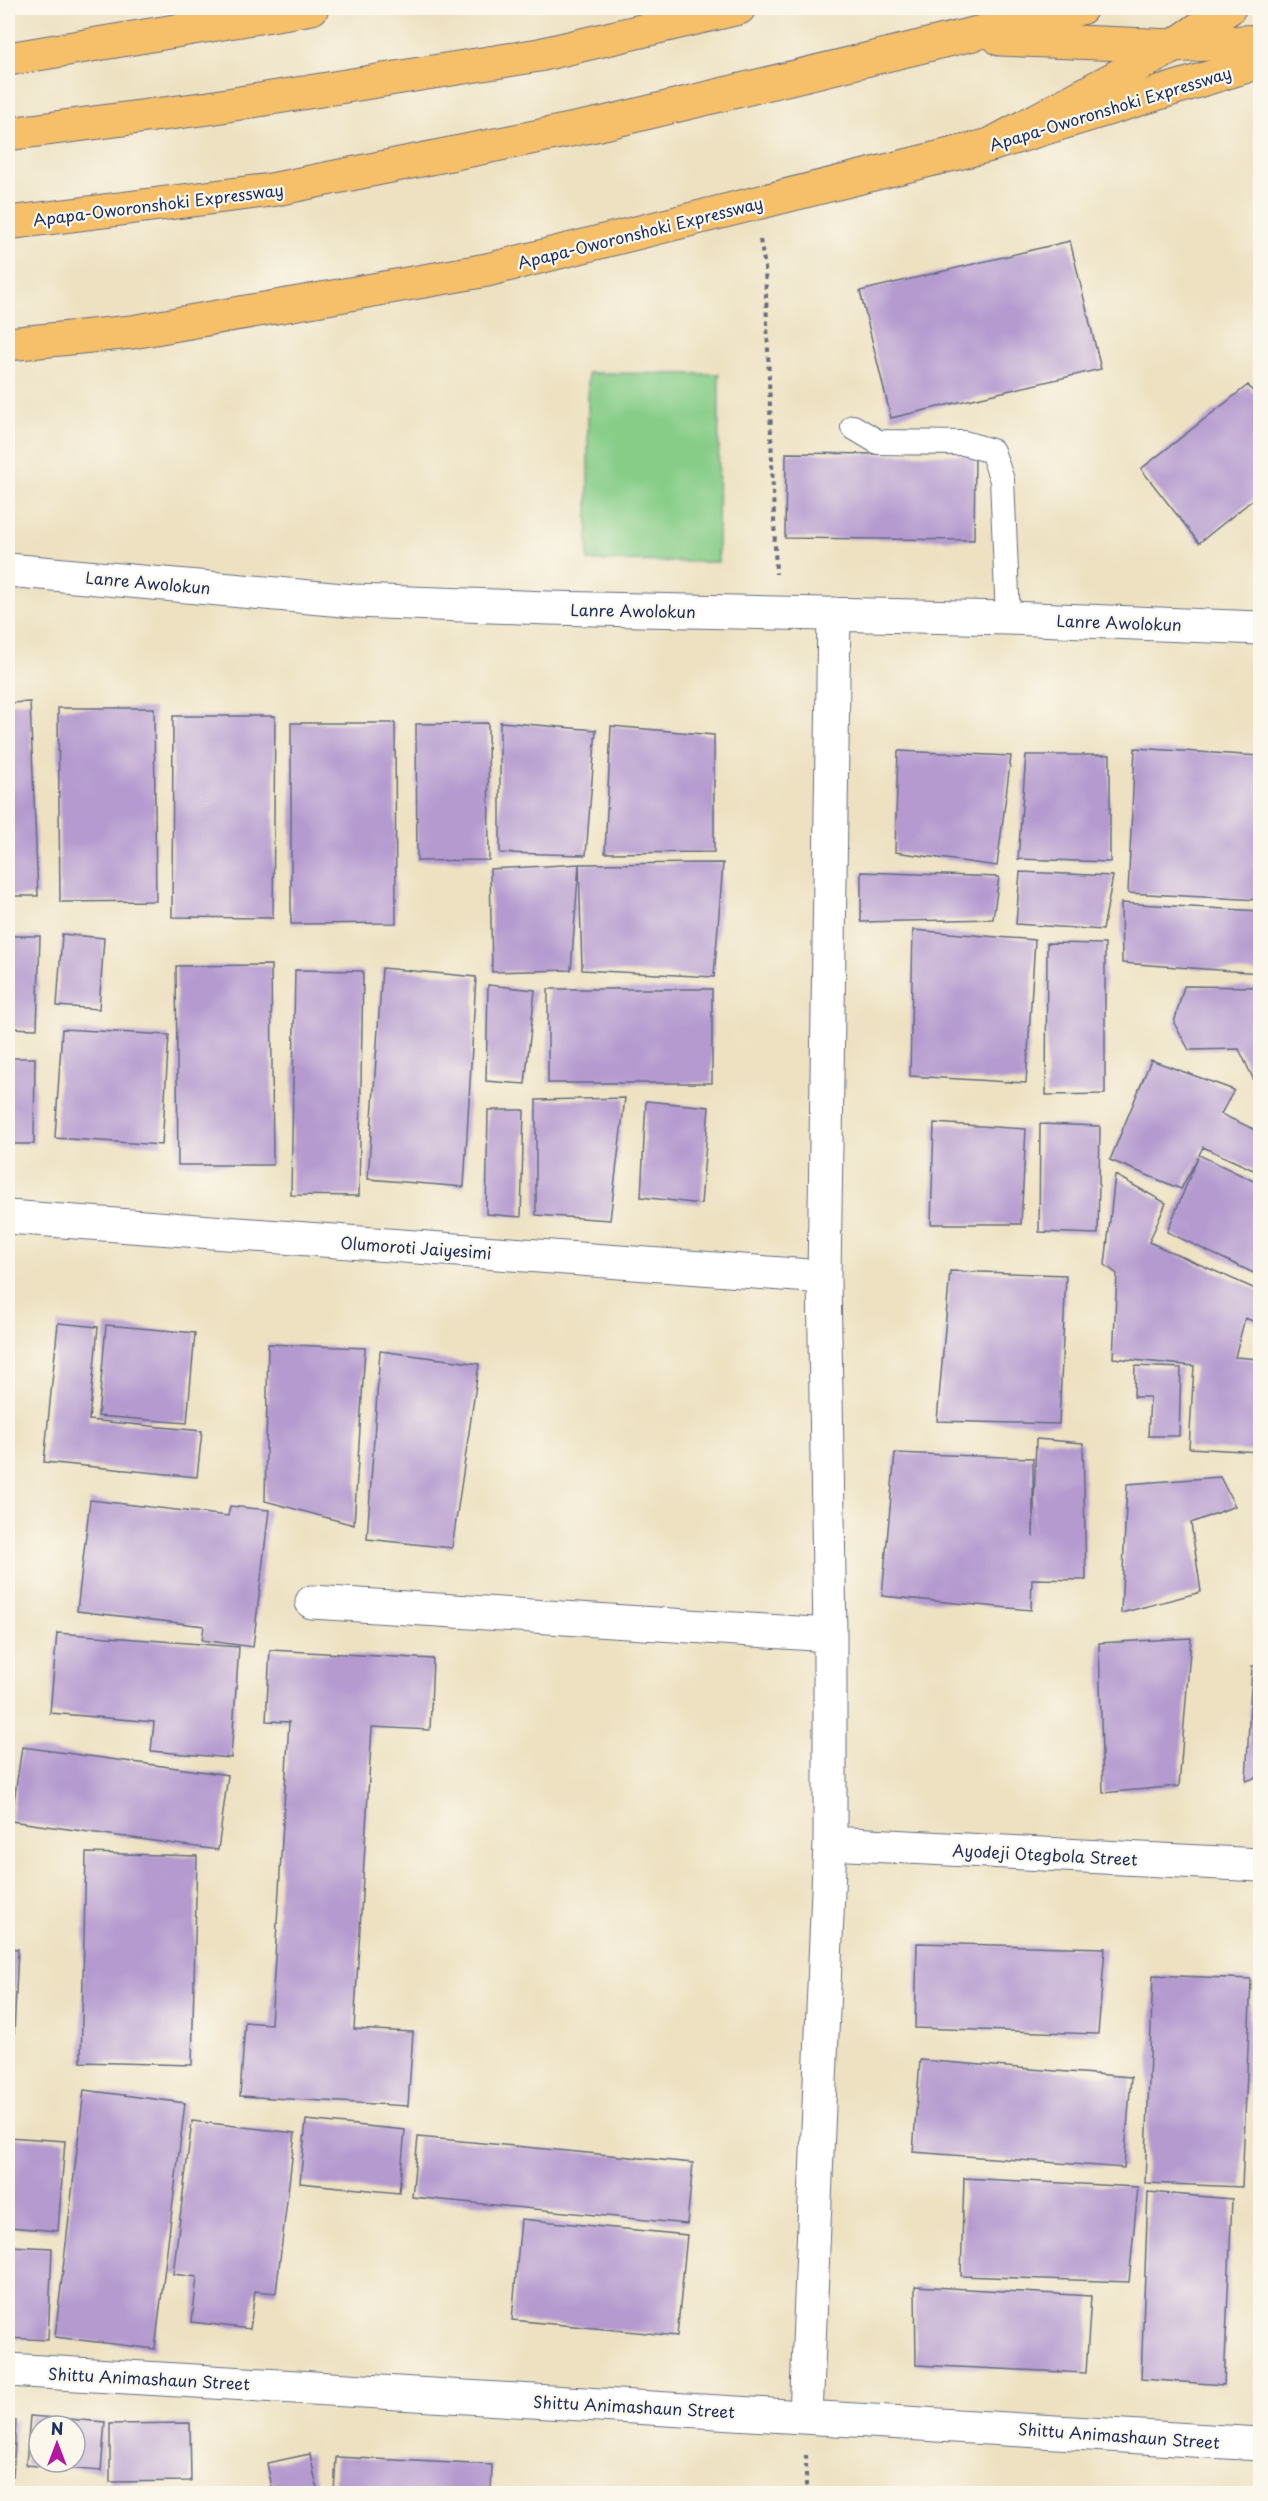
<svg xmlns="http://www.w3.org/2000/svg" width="1268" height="2501" font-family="'Playpen Sans',sans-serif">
<rect width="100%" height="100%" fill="#fbf7ec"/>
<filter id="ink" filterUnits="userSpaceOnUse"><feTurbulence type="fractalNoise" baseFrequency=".0167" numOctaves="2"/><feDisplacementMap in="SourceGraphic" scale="12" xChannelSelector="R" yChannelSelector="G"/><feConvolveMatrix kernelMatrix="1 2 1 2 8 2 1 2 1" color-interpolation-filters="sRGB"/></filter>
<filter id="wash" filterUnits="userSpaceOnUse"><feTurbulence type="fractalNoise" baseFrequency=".008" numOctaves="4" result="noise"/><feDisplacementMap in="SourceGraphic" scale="24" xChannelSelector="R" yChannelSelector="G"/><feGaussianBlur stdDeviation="1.35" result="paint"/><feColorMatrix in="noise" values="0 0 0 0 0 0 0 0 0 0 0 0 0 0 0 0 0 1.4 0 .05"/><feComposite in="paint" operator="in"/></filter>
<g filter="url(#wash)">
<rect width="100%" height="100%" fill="#ede1c1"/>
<path fill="#87cd88" stroke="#517e73" stroke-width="1.5" d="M588 373 719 374 718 562 588 561Z"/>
<g id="blocks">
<path fill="#b49acf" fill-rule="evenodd" d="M1070 241 1101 369 891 418 860 291Z
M1248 385 1260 401V494L1199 543 1141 469Z
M786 453 975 455 974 540 785 538Z
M30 702 38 896H8V703Z
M58 708H154L156 901 60 902Z
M173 716H275L273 918 172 917Z
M500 722 596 730 586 855 500 853Z
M291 723H395L396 923 291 924Z
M488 723 489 860 417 861 416 724Z
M611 726 714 735V852L605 853Z
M1135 748 1260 756V900L1128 893Z
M898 751 1011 756 997 866 895 852Z
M1026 755H1110V862L1018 859Z
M723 863 714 977 582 970 579 864Z
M579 864 571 970 492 972 490 869Z
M861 872 999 877 993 919 861 922Z
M1020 872 1113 876 1103 930 1016 924Z
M1121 903 1260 911V973L1122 963Z
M913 930 1035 940 1026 1083 910 1076Z
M62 934 104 938 99 1009 57 1006Z
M8 936H40L37 1029 8 1028Z
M1047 943 1105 944V1094L1046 1095Z
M271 965 273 1165H178L176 966Z
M382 968 476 977 464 1187 368 1179Z
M295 970 363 971 359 1196 291 1195Z
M488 985 535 990 525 1084 486 1081Z
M1184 986 1260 987V1093L1239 1049 1189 1050 1174 1023Z
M548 989H712V1083H548Z
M62 1029 169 1035 162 1145 55 1138Z
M8 1058H35L34 1144H8Z
M1151 1060 1234 1090 1221 1114 1260 1132V1173L1203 1147 1199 1155 1260 1184V1276L1167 1232 1198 1157 1181 1189 1110 1160Z
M625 1098 610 1220 536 1215V1100Z
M646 1101 709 1107 701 1204 641 1197Z
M488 1110H524L521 1217 486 1214Z
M934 1123 1026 1129 1021 1224H931Z
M1040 1124 1100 1126 1098 1234 1039 1232Z
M1115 1175 1166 1203 1149 1242 1260 1291V1324L1245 1318 1235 1357 1260 1359V1452L1189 1448 1194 1366 1113 1358 1117 1274 1105 1265Z
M950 1271 1066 1275 1059 1424 937 1421Z
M58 1323 98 1327 89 1420 202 1431 197 1477 44 1462Z
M106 1325 195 1333 187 1423 98 1416Z
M268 1344 365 1348 354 1525 265 1501Z
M380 1351 479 1364 452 1548 367 1539Z
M1135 1366 1181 1368 1179 1436H1148L1150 1397H1134Z
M1036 1439 1083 1443 1086 1580 1032 1579 1031 1610 882 1596 895 1453 1033 1458V1537Z
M1220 1477 1235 1506 1191 1523 1201 1592 1121 1613 1127 1484Z
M90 1500 228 1516 230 1506 269 1510 253 1647 202 1640 204 1626 77 1611Z
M57 1633 239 1647 231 1758 151 1751 154 1722 50 1713Z
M1191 1638 1179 1786 1103 1793 1099 1643Z
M270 1650 433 1659 430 1730 372 1727 354 2029 413 2032 408 2106 240 2096 245 2022 271 2024 289 1722 266 1721Z
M1252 1666H1260V1776L1246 1781Z
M22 1747 228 1775 218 1850 11 1821Z
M86 1853 197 1856 192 2065 81 2062Z
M917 1943 1105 1948 1098 2034 915 2028Z
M8 1948 18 1949 14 2034H8Z
M1153 1975 1251 1979 1242 2187 1145 2183Z
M920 2060 1131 2077 1124 2168 913 2152Z
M84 2090 185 2103 155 2349 55 2337Z
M306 2120 405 2130 399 2193 300 2183Z
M192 2121 295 2133 276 2293 255 2291 250 2329 192 2322 197 2277 173 2274Z
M8 2137 65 2141 58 2231 8 2227Z
M418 2137 693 2163 687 2224 412 2197Z
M964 2178 1138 2187 1129 2282 961 2276Z
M1148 2192 1232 2199 1224 2385 1141 2379Z
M521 2219 687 2235 677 2336 512 2320Z
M8 2246 52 2248 48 2340 8 2338Z
M915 2286 1091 2296 1086 2373 916 2365Z
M1259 2320H1260V2357H1257Z
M30 2416 105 2422 101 2471 26 2465ZM39 2426H75V2462H39Z
M8 2421H16L13 2476 8 2475Z
M190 2423 191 2481 110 2482V2424Z
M310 2454 318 2493H273L267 2463Z
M336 2457 492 2465 491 2493H334Z"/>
</g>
</g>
<g filter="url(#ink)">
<use href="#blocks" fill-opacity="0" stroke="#646d81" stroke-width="1.5"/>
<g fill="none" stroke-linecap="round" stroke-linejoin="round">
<g stroke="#646d81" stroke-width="26">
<path id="service" d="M853 427 878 442 964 443 992 451 1002 480 1008 618"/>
</g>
<g stroke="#646d81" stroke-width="35">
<path id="minor" d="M8 570 354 601 548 608 1008 618 1260 628
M8 1217 824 1277
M312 1602 830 1635
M830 1843 1260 1865
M8 2370 1260 2444
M806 2416 830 1843V1635L824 1277 834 614"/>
</g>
<g stroke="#646d81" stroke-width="35">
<path id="primary" d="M8 59 312 8
M8 344 132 332 487 270 990 145 1260 62"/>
</g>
<g stroke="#646d81" stroke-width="35">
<path id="motorway" d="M1000 39 1174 46 1260 41
M8 134 209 108 539 55 739 8
M990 145 1174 46 1229 8
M8 223 271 190 600 124 1081 8"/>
</g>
<path stroke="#646d81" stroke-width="4" stroke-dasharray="4.5 4.5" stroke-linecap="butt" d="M760 240 765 267 776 574
M806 2455V2494"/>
<use href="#service" stroke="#fff" stroke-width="24"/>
<use href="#minor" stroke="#fff" stroke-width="33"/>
<use href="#primary" stroke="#f6c06b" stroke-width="33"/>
<use href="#motorway" stroke="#f6c06b" stroke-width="33"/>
</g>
</g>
<g text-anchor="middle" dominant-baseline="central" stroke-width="4.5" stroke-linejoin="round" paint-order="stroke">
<g font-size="16" fill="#1b2f5e" stroke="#fbf7ec">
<text transform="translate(1110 108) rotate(-17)">Apapa-Oworonshoki Expressway</text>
<text transform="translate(158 204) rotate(-7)">Apapa-Oworonshoki Expressway</text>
<text transform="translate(640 232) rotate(-14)">Apapa-Oworonshoki Expressway</text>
<text transform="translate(148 582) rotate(5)">Lanre Awolokun</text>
<text transform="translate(633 610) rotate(1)">Lanre Awolokun</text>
<text transform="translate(1119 622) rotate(2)">Lanre Awolokun</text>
<text transform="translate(416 1247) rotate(4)">Olumoroti Jaiyesimi</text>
<text transform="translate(1045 1854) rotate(3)">Ayodeji Otegbola Street</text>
<text transform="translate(149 2378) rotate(3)">Shittu Animashaun Street</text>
<text transform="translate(634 2406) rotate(3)">Shittu Animashaun Street</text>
<text transform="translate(1119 2435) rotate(4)">Shittu Animashaun Street</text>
</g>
</g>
<rect width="1268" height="2501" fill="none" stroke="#fbf7ec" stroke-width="30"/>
<g transform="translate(57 2444)"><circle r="28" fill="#fbf7ec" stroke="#a1a7b3" stroke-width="1.5"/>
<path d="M0-4.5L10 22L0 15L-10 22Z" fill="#b5179e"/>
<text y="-9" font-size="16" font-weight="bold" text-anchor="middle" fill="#1b2f5e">N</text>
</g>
</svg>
